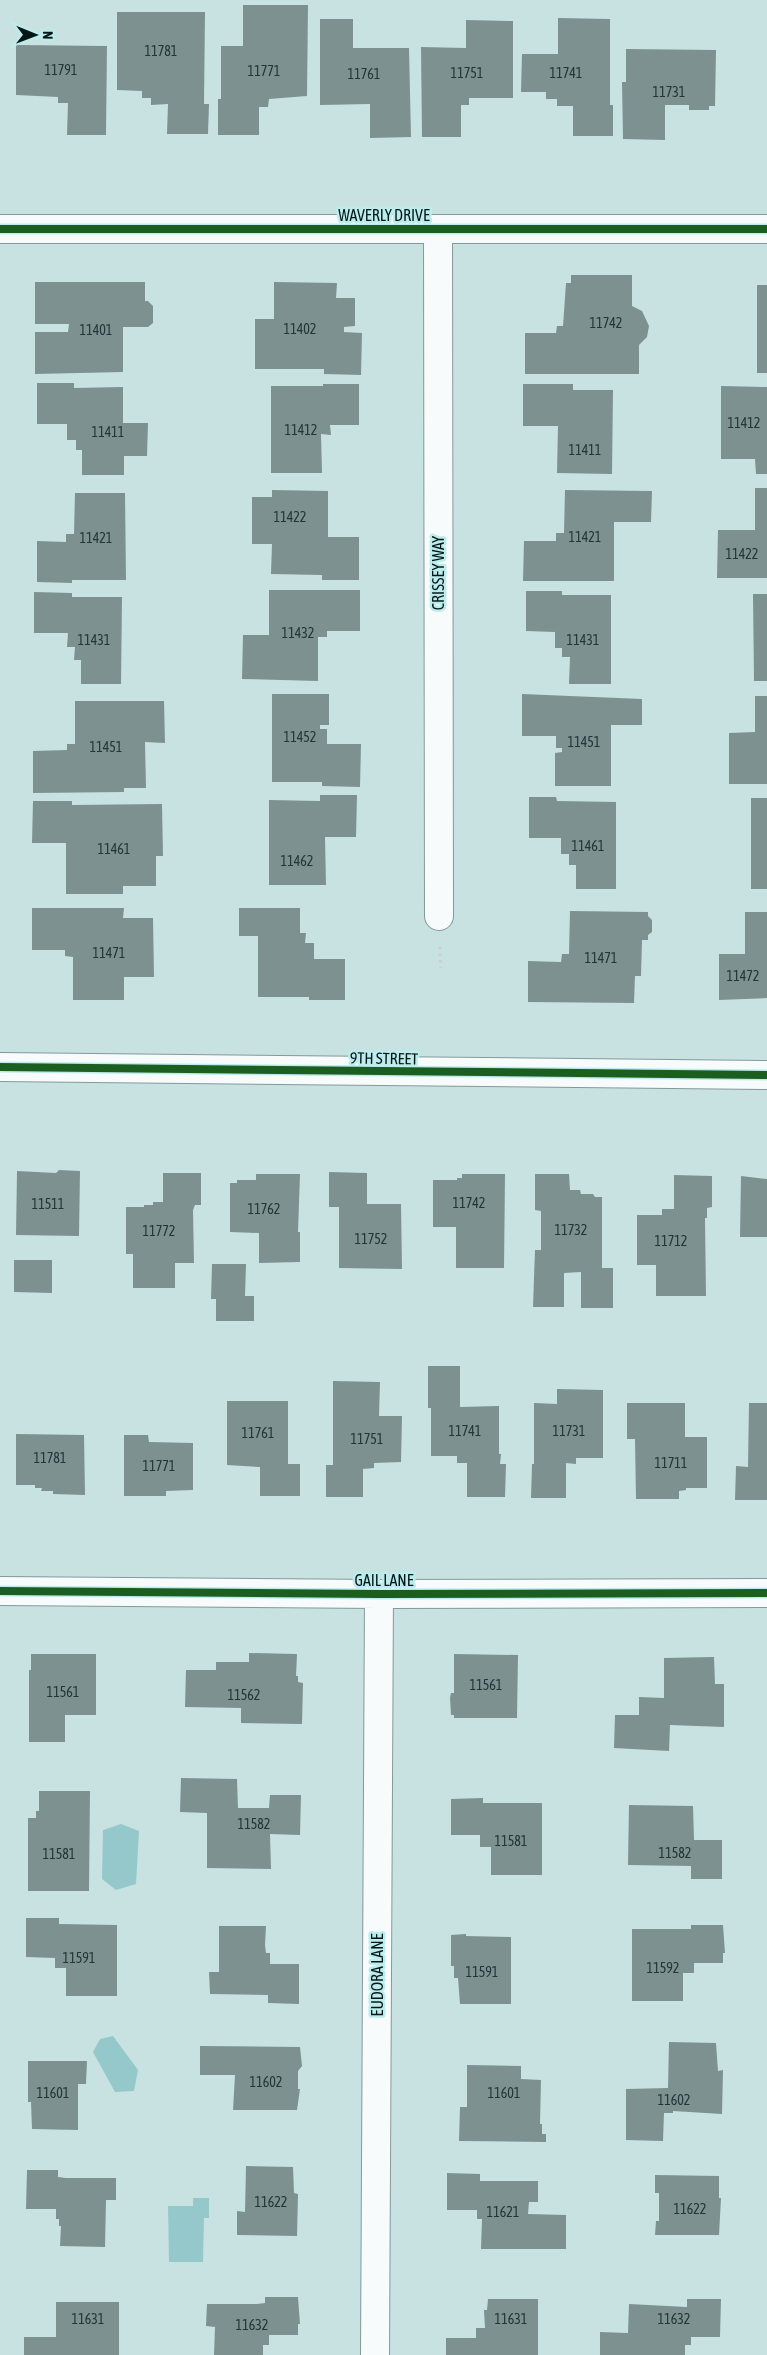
<svg xmlns="http://www.w3.org/2000/svg" width="767" height="2355" font-family="'Asap Condensed',sans-serif">
<rect width="100%" height="100%" fill="#c8e2e2"/>
<path fill="#95c8ca" d="M121 1824 139 1831 136 1884 116 1890 102 1879 103 1830Z
M113 2036 138 2070 134 2091 115 2092 93 2052 100 2039Z
M193 2198H209V2218H204L203 2262H169L168 2206H193Z"/>
<path fill="#7d9191" d="M243 5H308L307 96 269 99 268 107H259V135H218V99H221V46H243Z
M117 12H205L204 104H209L208 134H167L168 104 151 105V98H142V91L117 90Z
M558 18 610 19V105H613V136H573V106H557V99H546V92H521L522 54H558Z
M320 19H353V48H409L411 137 370 138V104L320 105Z
M466 20 513 21V98H469V105H461V137H422L421 47 466 48Z
M16 45 107 46 106 135H67L68 103H58V97L16 95Z
M626 49 716 50 715 106H709V110H689V105H665V140L623 139 622 82H626Z
M571 275H632V306L642 311 649 326 647 337 639 345V374H525V333H556L557 326H563L566 283H571Z
M35 282H145V301H148L153 306V323L148 327H123V372L35 374V332H68L69 324H35Z
M274 282 337 283 336 298H355V326L344 327V332L362 333 361 375 324 374V369H255V319H274Z
M757 285H767V373H757Z
M37 383H74V388L123 387V423H148L147 456H124V475H82V450H76V440H67V424H37Z
M323 384H359V425H330L331 435 321 434 322 473H271V386H323Z
M523 384H573V390H613L612 474 557 473 558 426H523Z
M721 386 767 387V474H756L755 459H721Z
M755 488H767V578H717L718 530H755Z
M272 490 328 491V537H359V580H322V575L271 574 272 544H252V497H272Z
M565 490 652 491 651 522H614V581H523L524 541H556V533H564Z
M75 493H125L126 580H72V583L37 582V541L66 542V534H74Z
M269 590H360V631H327V637H318V681L242 679 243 635H269Z
M526 591H562V595H611V684H569L570 657H562V648H555V632L526 631Z
M34 592 72 593V597H122L121 684H81V660H74L75 647H67L68 633H34Z
M753 594H767V681H754Z
M272 694H329V725H320V729H327V744H361L360 787 322 786V782H272Z
M522 694 642 699V725H611V786H555V753L562 752V748H556V736H522Z
M755 696H767V784H729V733L755 732Z
M75 701H164L165 743 145 742 146 788H124V792L33 793V751L67 750V744H75Z
M320 795H357L356 837H325L326 885H269V800L320 801Z
M529 797H556L557 801 616 802V889H576V865H569V854H561V838H529Z
M751 798H767V889H751Z
M33 801H72V805L162 804 163 856H156V886H123V894H66V843H32Z
M32 908H124L123 918H153L154 977H124V1000H73V957L65 956V950H32Z
M239 908H300V933H306L305 943H314V959H345V1000H309V997H258V936H239Z
M570 911 648 912V916L652 920V932L648 935V940H642L641 976H635L634 1003 528 1002V961L561 962 562 954H569Z
M745 912H767V998L719 1000V954H745Z
M59 1170 80 1171 79 1236 16 1235 17 1171 56 1173Z
M329 1172 367 1173V1204H401L402 1269 339 1268V1207H329Z
M163 1173H201V1205H195L193 1210 194 1263H175V1288H133V1254H126V1207H144V1205H153V1202H163Z
M256 1174H300L298 1232H300V1262L259 1263V1233L230 1232V1183H237V1180H256Z
M462 1174H505L504 1268H456V1227H433V1180H457V1178H462Z
M535 1174H569L570 1190H580L581 1194H593L595 1197H602V1268H613V1308H581V1272L564 1273V1307H533L535 1250H541V1211L535 1210Z
M674 1175 712 1176V1207L707 1208V1218H705L706 1296H656V1265H637V1215H662V1209H674Z
M741 1176 767 1179V1237H740Z
M14 1260H52V1293L14 1292Z
M212 1264H246L245 1296H254V1321H216V1299H211Z
M428 1366H460V1407L499 1406V1454H501L500 1464H506L505 1497H467V1463H457V1456H431V1408H428Z
M333 1381 380 1382 379 1416H402L401 1462 374 1463V1468L363 1469V1497H326V1465H333Z
M557 1389 603 1390V1458H576V1464L566 1463V1498H531L532 1464H534V1403L557 1404Z
M227 1401H288V1464H300V1496H260V1467L227 1465Z
M627 1403H685V1437H707V1488H686V1490L679 1491V1499H636L635 1439H627Z
M749 1403H767V1500H735L736 1466 748 1467Z
M16 1434 84 1435 85 1495 53 1494V1491H41L42 1488H35V1485H16Z
M124 1435H148L149 1442 193 1443V1490L166 1491V1496H124Z
M249 1653 297 1654 296 1676H298V1682L303 1683 302 1724 241 1723V1708L185 1707 186 1670H216V1662H249Z
M31 1654H96V1715H65V1742H29V1670H31Z
M454 1654 518 1655 517 1718H454V1715H451L450 1698 451 1693H454Z
M714 1657 715 1684H724V1727L670 1725 669 1751 614 1748 615 1715H639V1697L664 1698V1658Z
M181 1778 237 1779 238 1808H269L270 1795H301L300 1835 270 1834 271 1869 207 1868V1813L180 1812Z
M39 1791H90L89 1891H28V1818H36V1811H39Z
M483 1798V1803H542V1875H491V1847H480V1835H451V1799Z
M629 1805 693 1806 694 1840H722V1879H691V1866L628 1865Z
M26 1918H59V1924L117 1925V1996H66V1968H55V1958L26 1957Z
M691 1925H723L725 1953H723V1963H694V1973H683V2001H632V1929H691Z
M219 1926H266L265 1945 266 1953H270V1964H299V2004L268 2003V1995L210 1994 209 1972H219Z
M466 1934V1936L511 1937V2004H460L458 1978H454V1966H451V1935Z
M669 2042 716 2043 718 2071 723 2070 722 2114 673 2111V2113H664L663 2141 626 2140V2089L668 2088Z
M200 2046 300 2047 302 2066 298 2071V2089H300L297 2110H233L235 2075H200Z
M28 2061H87L86 2084H78V2130L32 2129 31 2102H28Z
M467 2065 521 2066V2079L541 2080 540 2124H542V2134H546V2142L459 2141 460 2107H467Z
M246 2166 293 2167 294 2193 298 2194 297 2236 237 2235V2211L245 2212Z
M27 2170H58V2177L66 2178H116V2200H106L105 2247 60 2246 61 2226H59V2219H56V2209H26Z
M447 2173 480 2174V2181H538V2202H529L528 2214 566 2215V2249H481L482 2219H477V2210H447Z
M655 2175 719 2176V2198H721L719 2235H655L656 2221H659V2193H655Z
M265 2297H298L300 2324H298V2335H269V2345H263V2355H214L215 2327 206 2326 207 2304H257L265 2303Z
M488 2299H538V2355H446V2338H476V2328H485L484 2310H487Z
M687 2299H721L720 2337H691V2345H685V2355H600V2332L628 2333 629 2304 687 2307Z
M56 2302H119V2355H24V2337H56Z"/>
<g fill="none" stroke-linecap="round" stroke-linejoin="round">
<g stroke="#859999" stroke-width="30">
<path id="street" d="M0 229H767
M438 229 439 916
M0 1591 379 1594 767 1593
M375 2355 379 1594"/>
</g>
<g stroke="#859999" stroke-width="30">
<path id="secondary" d="M0 1067 767 1075"/>
</g>
<path stroke="#c9d0d0" stroke-width="3" stroke-dasharray="2.5 4" stroke-linecap="butt" d="M440 947 441 968"/>
<use href="#street" stroke="#f7fbfb" stroke-width="28"/>
<use href="#secondary" stroke="#f7fbfb" stroke-width="28"/>
<g stroke="#bdeced" stroke-width="11">
<path id="cycleway" d="M0 229H767
M0 1067 767 1075
M0 1591 379 1594 767 1593"/>
</g>
<use href="#cycleway" stroke="#1b5e20" stroke-width="8"/>
</g>
<g text-anchor="middle" dominant-baseline="central" stroke-width="5" stroke-linejoin="round" paint-order="stroke">
<g font-size="14" fill="#233536">
<text x="161" y="51">11781</text>
<text x="61" y="70">11791</text>
<text x="264" y="71">11771</text>
<text x="467" y="73">11751</text>
<text x="566" y="73">11741</text>
<text x="364" y="74">11761</text>
<text x="669" y="92">11731</text>
<text x="606" y="323">11742</text>
<text x="300" y="329">11402</text>
<text x="96" y="330">11401</text>
<text x="744" y="423">11412</text>
<text x="301" y="430">11412</text>
<text x="108" y="432">11411</text>
<text x="585" y="450">11411</text>
<text x="290" y="517">11422</text>
<text x="585" y="537">11421</text>
<text x="96" y="538">11421</text>
<text x="742" y="554">11422</text>
<text x="298" y="633">11432</text>
<text x="94" y="640">11431</text>
<text x="583" y="640">11431</text>
<text x="300" y="737">11452</text>
<text x="584" y="742">11451</text>
<text x="106" y="747">11451</text>
<text x="588" y="846">11461</text>
<text x="114" y="849">11461</text>
<text x="297" y="861">11462</text>
<text x="109" y="953">11471</text>
<text x="601" y="958">11471</text>
<text x="743" y="976">11472</text>
<text x="469" y="1203">11742</text>
<text x="48" y="1204">11511</text>
<text x="264" y="1209">11762</text>
<text x="571" y="1230">11732</text>
<text x="159" y="1231">11772</text>
<text x="371" y="1239">11752</text>
<text x="671" y="1241">11712</text>
<text x="465" y="1431">11741</text>
<text x="569" y="1431">11731</text>
<text x="258" y="1433">11761</text>
<text x="367" y="1439">11751</text>
<text x="50" y="1458">11781</text>
<text x="671" y="1463">11711</text>
<text x="159" y="1466">11771</text>
<text x="486" y="1685">11561</text>
<text x="63" y="1692">11561</text>
<text x="244" y="1695">11562</text>
<text x="254" y="1824">11582</text>
<text x="511" y="1841">11581</text>
<text x="675" y="1853">11582</text>
<text x="59" y="1854">11581</text>
<text x="79" y="1958">11591</text>
<text x="663" y="1968">11592</text>
<text x="482" y="1972">11591</text>
<text x="266" y="2082">11602</text>
<text x="53" y="2093">11601</text>
<text x="504" y="2093">11601</text>
<text x="674" y="2100">11602</text>
<text x="271" y="2202">11622</text>
<text x="690" y="2209">11622</text>
<text x="503" y="2212">11621</text>
<text x="88" y="2319">11631</text>
<text x="511" y="2319">11631</text>
<text x="674" y="2319">11632</text>
<text x="252" y="2325">11632</text>
</g>
<g font-size="16" fill="#051617" stroke="#bdeced">
<text x="384" y="215">WAVERLY DRIVE</text>
<text transform="translate(438 573) rotate(-90)">CRISSEY WAY</text>
<text transform="translate(384 1058) rotate(1)">9TH STREET</text>
<text x="384" y="1580">GAIL LANE</text>
<text transform="translate(377 1975) rotate(-90)">EUDORA LANE</text>
</g>
</g>
<g transform="translate(35 35) rotate(91)" stroke="#bdeced" stroke-width="4" paint-order="stroke">
<path d="M0-4L9 19L0 12L-9 19Z" fill="#051617"/>
<text y="-8" font-size="14" font-weight="bold" text-anchor="middle" fill="#051617">N</text>
</g>
</svg>
